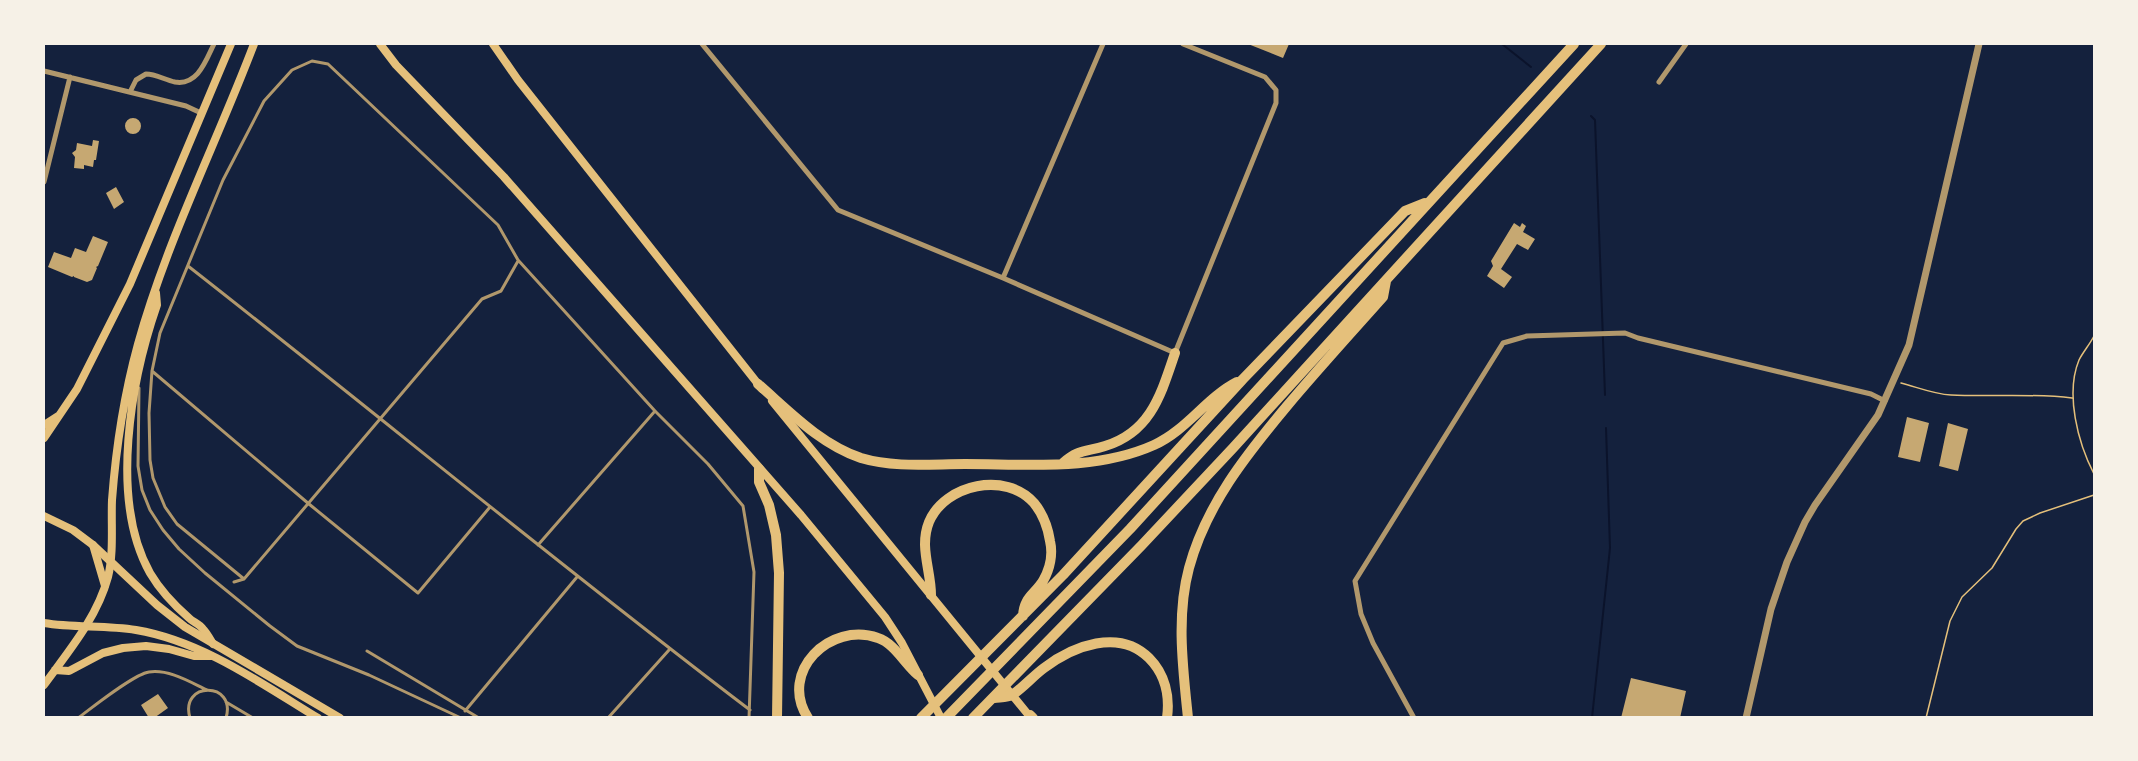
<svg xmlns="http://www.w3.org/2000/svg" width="2138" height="761" font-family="Commissioner,sans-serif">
<rect width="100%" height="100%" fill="#14213d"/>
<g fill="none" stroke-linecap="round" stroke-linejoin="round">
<path stroke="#0b132b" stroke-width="2" d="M1502 44 1531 67
M1591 116 1595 120 1605 395
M1592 718 1610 548 1606 428"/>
</g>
<path fill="#c6a872" d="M1248 44H1289L1283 58Z
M125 126a8 8 0 1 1 16 0a8 8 0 1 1-16 0Z
M93 140 99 141 96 160H94L93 167 84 165V169L74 168 75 157 72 153 76 150 77 143 92 146Z
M116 187 124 202 114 209 106 193Z
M1514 223 1520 227 1522 223 1526 226 1523 232 1535 239 1528 250 1517 244 1501 269 1512 277 1504 288 1487 276 1493 266 1491 261Z
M93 236 108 242 98 266 96 267 97 268 92 280 87 282 74 277V276L72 277 48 267 54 252 71 258 75 248 86 252Z
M1907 417 1929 423 1920 462 1898 457Z
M1948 423 1968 429 1958 471 1939 466Z
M1631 678 1686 691 1680 718H1621Z
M158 694 168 708 154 718H149L141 705Z"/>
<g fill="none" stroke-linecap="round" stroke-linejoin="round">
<path stroke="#e5c07b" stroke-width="1.5" d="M2094 336C2090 344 2083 352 2079 360 2065 394 2078 443 2094 474
M1901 383C1917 387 1933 394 1951 395 1991 397 2032 393 2072 398
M1926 718 1950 621 1962 597 1992 568 2016 529 2023 521 2040 513 2094 495"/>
<path stroke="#b1986c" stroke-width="3" d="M188 266C376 413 560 566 750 710
M152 371 309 504 418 593 490 507
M139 388 138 466 142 490 150 510 163 530 179 549 205 573 270 626 297 646 369 675 461 718
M538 545 655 411
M244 579 177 524 165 507 153 478 150 460 149 413 152 371 160 333 223 180 264 101 292 70 312 61 328 64 498 225 518 260 655 411 708 464 743 506 754 572 749 718
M234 582 244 579 482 299 501 291 518 261
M367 651 479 718
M226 702 253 718
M465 711 577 577
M78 718C93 707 134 674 149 672 169 669 190 682 207 690
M190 718C179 681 237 681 226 718
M608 718 669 650"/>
<path stroke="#b1986c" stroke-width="5" d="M702 44 838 210 1003 278 1175 353 1276 103V90L1265 77 1183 44
M44 71 186 106 201 113
M1659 82 1686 44
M130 92 136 80 146 74C156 74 165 80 175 82 198 86 206 60 214 44
M44 182 70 77
M1003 278 1103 44
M1414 718 1373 643 1361 614 1355 581 1503 343 1527 336 1625 333 1638 338 1871 394 1885 401"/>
<path stroke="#b1986c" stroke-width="7" d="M1746 718 1771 609 1787 562 1805 522 1815 505 1878 415 1909 345 1979 44"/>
<path stroke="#e5c07b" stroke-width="8" d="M44 516 73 530 93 545 157 605 185 627 340 718
M44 623C74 628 105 625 136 630 202 641 262 684 318 718"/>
<path stroke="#e5c07b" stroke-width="8" d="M380 44 396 65 504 177 801 515 885 617 902 643 941 718
M493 44 518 80 762 389
M156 293 157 305C131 380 109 500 150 573 160 590 174 605 189 618 193 622 199 624 203 629 207 633 210 639 213 644
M772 401 1031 718
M44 425 58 416
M44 438 77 389 130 284 231 44
M93 545 105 586
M55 670 69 671 103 653 123 648 146 646 169 649 194 656H211
M44 685C68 652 97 618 108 577 114 553 111 525 112 500 116 447 124 395 138 344 167 240 216 144 254 44"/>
<path stroke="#e5c07b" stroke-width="10" d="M758 384C790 412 820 444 861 458 894 468 931 464 965 464 1028 464 1096 471 1154 445 1187 430 1206 398 1237 382
M1063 463C1079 449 1086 452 1105 446 1151 432 1161 394 1175 353
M759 469V482L769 505 776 535 779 573 777 718
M931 595C931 570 919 547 929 522 945 484 1006 471 1034 503 1043 514 1048 528 1050 541 1053 554 1050 569 1043 581 1034 595 1024 597 1023 616
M994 698C999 697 1007 698 1012 695 1023 688 1033 676 1044 668 1073 646 1119 628 1149 658 1165 674 1170 696 1167 718
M1030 715 1033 718
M808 718C778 672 830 621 878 638 894 643 905 664 918 675
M921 718 1063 575 1243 379 1405 211 1425 203
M946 718 1130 529 1574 44
M973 718 1141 546 1233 448 1601 44
M1188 718C1183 669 1176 616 1189 568 1206 505 1246 455 1287 406 1318 369 1351 333 1383 297L1386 281"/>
</g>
<rect width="2138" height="761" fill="none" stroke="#f6f1e7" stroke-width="90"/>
</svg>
